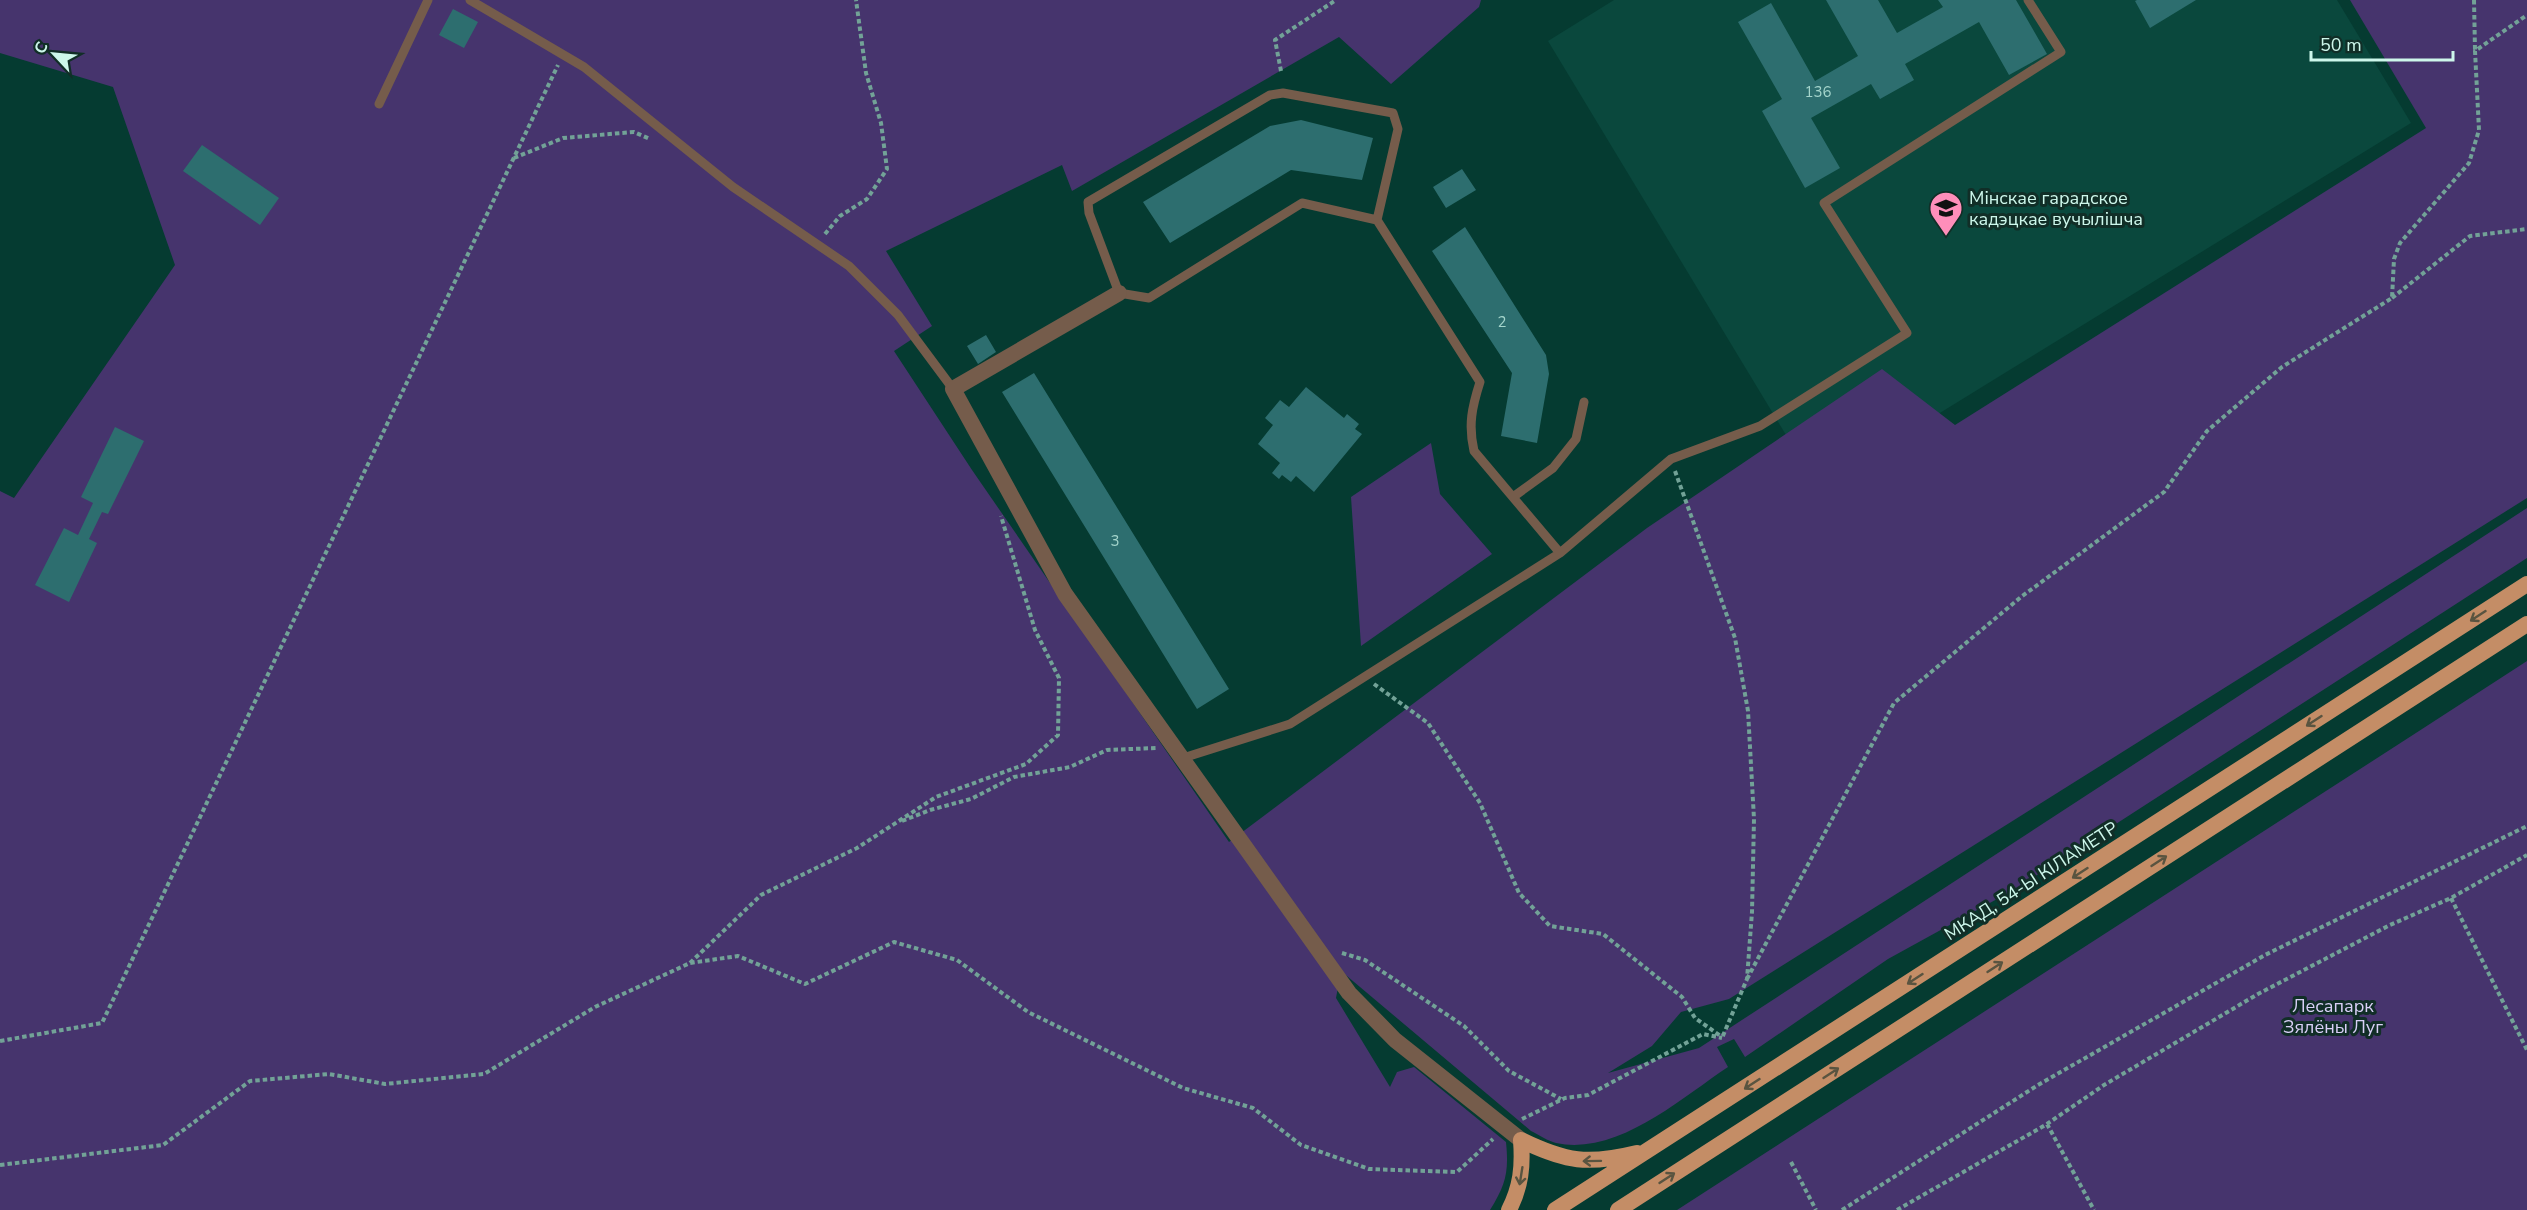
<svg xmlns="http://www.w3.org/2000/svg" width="2527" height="1210" font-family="'Nunito Sans',sans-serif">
<rect width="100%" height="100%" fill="#053b31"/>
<path fill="#0a483d" d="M1614 0H2337L2411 123 1818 488 1548 41Z"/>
<path fill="#46346d" d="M0 0H1481L1479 7 1391 84 1339 37 1072 191 1062 165 886 251 932 326 894 351 972 470 1229 842 1647 528 1882 369 1955 425 2426 128 2350 0H2527V498L1729 999 1681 1012 1652 1046 1608 1073 1699 1048 2527 508V558L2017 888 1888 959 1745 1057 1734 1039 1717 1047 1728 1067C1680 1099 1617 1156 1556 1143 1548 1141 1539 1135 1531 1131L1341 971 1336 998 1390 1087 1397 1072 1414 1067 1506 1142C1509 1172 1506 1184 1490 1210H0V491L14 498 175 265 113 87 0 53Z
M1431 443 1440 494 1492 554 1361 646 1351 497Z
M2527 661V1210H1677L2419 731Z"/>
<path fill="#2d6e6f" d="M1826 0H1878L1897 33 1943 7 1938 0H2016L2047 54 2009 75 1979 22 1905 64 1914 80 1880 99 1871 84 1811 118 1840 168 1805 188 1762 111 1782 99 1738 22 1771 3 1815 81 1858 56Z
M2137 0H2196L2150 28 2135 1Z
M453 9 478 22 464 48 439 35Z
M1301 120 1373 138 1362 180 1291 170 1170 243 1143 202 1270 126Z
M202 145 279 198 260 225 183 171Z
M1462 169 1476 190 1446 208 1433 187Z
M1465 227 1546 355 1549 374 1537 443 1501 436 1512 373 1432 251Z
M986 335 996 352 978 364 967 346Z
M1034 373 1229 689 1197 709 1002 392Z
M1306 387 1344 418 1347 414 1359 424 1355 429 1362 434 1314 492 1296 476 1291 482 1282 475 1279 479 1272 473 1280 463 1258 444 1273 425 1265 418 1280 400 1289 407Z
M115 427 144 441 108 514 102 512 89 539 97 543 69 602 35 585 64 528 78 535 93 503 81 497Z"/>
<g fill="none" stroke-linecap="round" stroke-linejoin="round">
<path stroke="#72a297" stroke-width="4" stroke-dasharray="4.5 3" stroke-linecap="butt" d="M2474 0 2475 50
M1281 71 1275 40 1336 0
M514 158 563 138 634 132 650 139
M825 234 840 216 867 199 887 169 881 123 866 73 856 0
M2392 298 2470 236 2527 229
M1675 471 1735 638 1748 711 1754 819 1752 912 1747 979 1722 1038
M1374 684 1428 723 1480 803 1519 893 1550 926 1603 934 1682 997 1695 1018 1722 1037
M902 821 930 810 971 799 1014 777 1070 767 1107 750 1156 748
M2451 898 2527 1050
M1342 953 1365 960 1464 1026 1509 1071 1561 1099
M690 963 761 895 857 848 936 797 1026 764 1058 735 1059 678 1035 630 1001 516
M1747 979 1894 703 2021 597 2164 492 2207 431 2282 367 2392 298 2394 259 2400 243 2469 163 2479 130 2475 51 2527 15
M0 1041 102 1023 558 65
M1522 1119 1565 1098 1588 1095 1703 1034 1722 1038
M2047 1124 2094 1210
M1791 1162 1816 1210
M0 1165 163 1145 250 1081 329 1074 385 1084 484 1074 595 1007 690 963 738 956 805 984 894 942 957 960 1028 1012 1183 1088 1253 1108 1301 1145 1369 1169 1457 1172 1493 1139
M1842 1210 2038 1085 2265 955 2527 826
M1897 1210 2047 1124 2104 1085 2258 994 2390 925 2451 898 2527 855"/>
<path stroke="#755c4b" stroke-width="9" d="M470 0 584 67 733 187 849 266 898 315 953 389
M379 104 428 0
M1377 220 1302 203 1149 298 1119 293 1089 213 1088 202 1270 95 1283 93 1393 113 1398 129 1377 220 1480 382C1472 407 1468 425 1474 451L1560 553
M1513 497 1553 468 1576 439 1584 402
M1183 758 1290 724 1560 553 1671 459 1760 426 1907 333 1824 203 2061 52 2028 0"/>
<path stroke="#755c4b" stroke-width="16" d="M1119 293 953 389 1065 594 1349 993 1395 1040 1521 1140"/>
<path stroke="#c48d66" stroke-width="16" d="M1521 1140C1566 1162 1588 1165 1637 1153
M1509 1210C1521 1186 1523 1167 1521 1140
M1555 1210 2527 584
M1618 1210 2527 624"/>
</g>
<defs><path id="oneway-shaft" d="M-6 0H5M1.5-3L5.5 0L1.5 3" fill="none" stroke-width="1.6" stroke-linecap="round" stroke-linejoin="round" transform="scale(1.5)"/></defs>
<g stroke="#595440">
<use href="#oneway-shaft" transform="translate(2478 616) rotate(147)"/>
<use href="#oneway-shaft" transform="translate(2314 721) rotate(147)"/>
<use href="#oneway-shaft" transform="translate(2159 861) rotate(-33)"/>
<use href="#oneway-shaft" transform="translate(2080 873) rotate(147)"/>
<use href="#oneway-shaft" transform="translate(1995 967) rotate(-33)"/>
<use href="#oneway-shaft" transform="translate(1915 979) rotate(147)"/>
<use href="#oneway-shaft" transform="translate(1831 1073) rotate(-33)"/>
<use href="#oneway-shaft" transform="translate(1752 1084) rotate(147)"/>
<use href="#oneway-shaft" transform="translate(1592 1161) rotate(179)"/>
<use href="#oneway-shaft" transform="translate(1521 1176) rotate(99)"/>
<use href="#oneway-shaft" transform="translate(1667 1178) rotate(-33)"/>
</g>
<defs>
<g id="school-pin" transform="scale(1.725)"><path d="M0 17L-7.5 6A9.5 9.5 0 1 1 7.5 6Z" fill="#ff8eba" stroke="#112e27"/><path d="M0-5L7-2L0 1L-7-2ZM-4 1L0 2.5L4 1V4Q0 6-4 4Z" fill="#111"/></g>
</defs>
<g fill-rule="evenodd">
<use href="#school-pin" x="1946" y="208"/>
</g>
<g text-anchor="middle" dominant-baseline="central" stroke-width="6" stroke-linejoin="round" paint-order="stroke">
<g font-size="15" fill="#a5d5cc">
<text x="1818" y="92">136</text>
<text x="1502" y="322">2</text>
<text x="1115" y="541">3</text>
</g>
<g font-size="18" fill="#cdf7eb" stroke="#112e27" text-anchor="start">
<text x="1969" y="198">Мінскае гарадское<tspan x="1969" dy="21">кадэцкае вучылішча</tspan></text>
</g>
<g font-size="18" fill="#cdf7eb" stroke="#112e27">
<text transform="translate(2031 881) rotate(-33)">МКАД, 54-Ы КІЛАМЕТР</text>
</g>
<g font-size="18" fill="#dad0f8" stroke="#112e27">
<text x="2333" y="1006">Лесапарк<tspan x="2333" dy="21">Зялёны Луг</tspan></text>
</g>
</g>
<g transform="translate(54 54) rotate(296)" stroke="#112e27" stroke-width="4.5" paint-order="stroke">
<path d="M0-4.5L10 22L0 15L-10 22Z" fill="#cdf7eb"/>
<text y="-9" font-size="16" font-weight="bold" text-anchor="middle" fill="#cdf7eb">С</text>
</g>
<path d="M2311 51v9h142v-9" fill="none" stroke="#cdf7eb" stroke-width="3"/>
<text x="2320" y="51" font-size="18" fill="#cdf7eb" stroke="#112e27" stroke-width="4.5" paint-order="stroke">50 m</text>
</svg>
